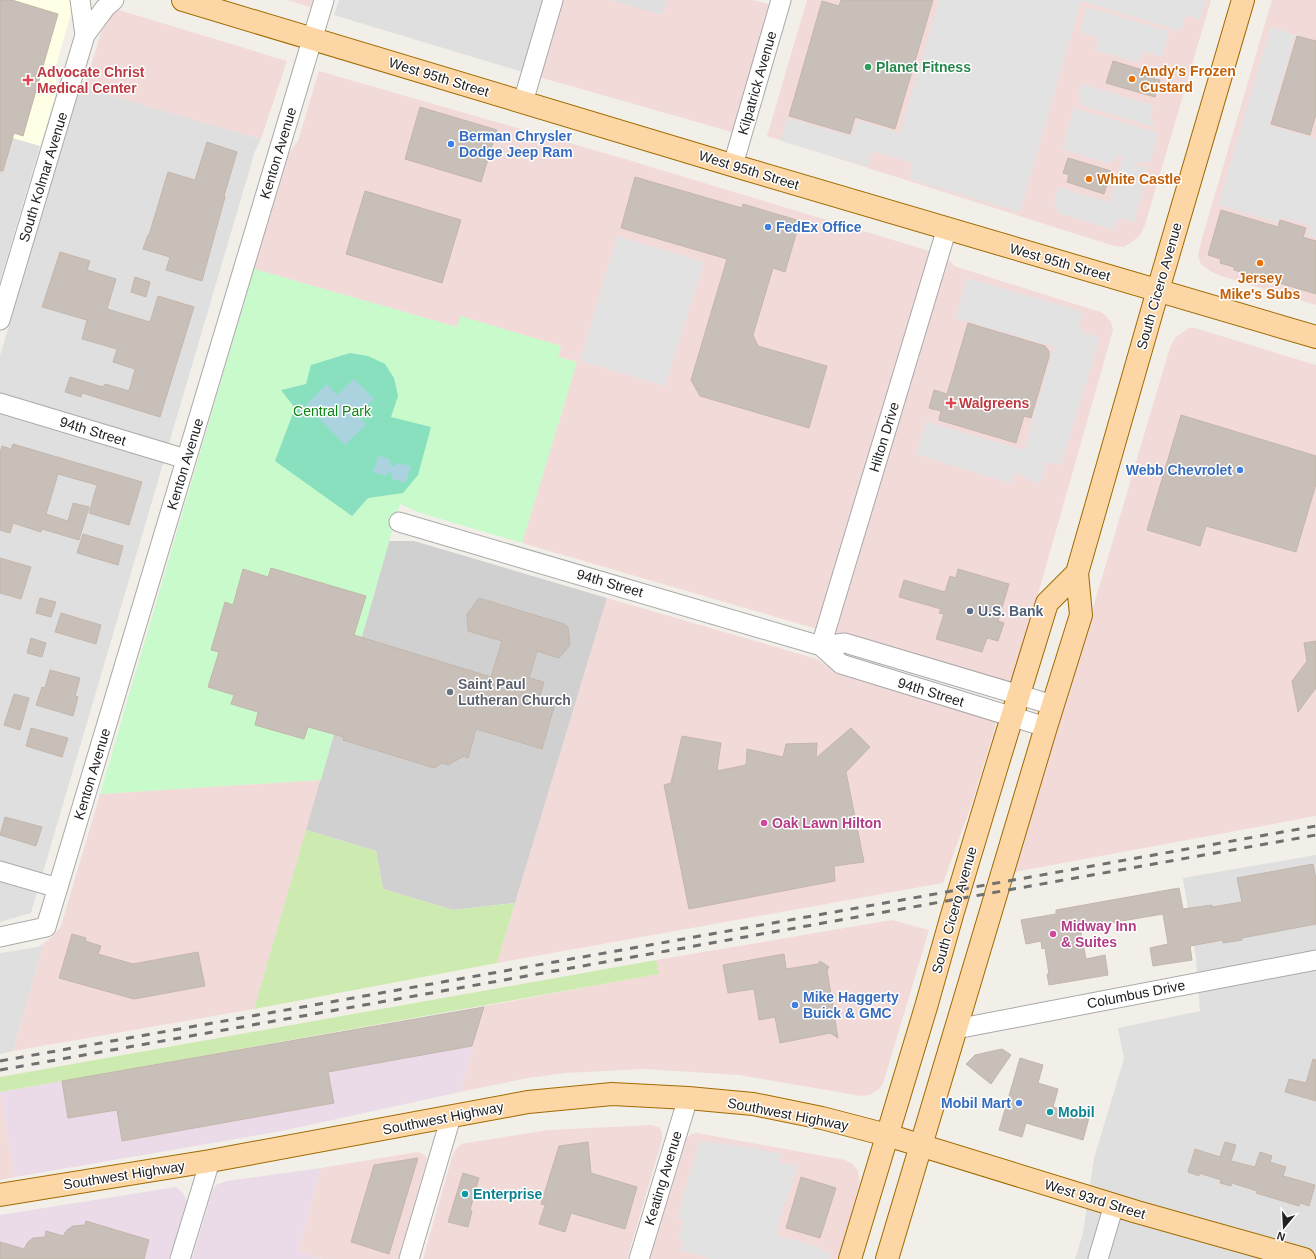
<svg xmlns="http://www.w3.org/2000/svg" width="1316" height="1259" font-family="Helvetica,sans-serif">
<rect width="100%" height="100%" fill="#f2efe9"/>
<path fill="#e0dfdf" d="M339 0H562L539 77 334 15Z
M609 0H667L662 16Z
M79 86 261 139 255 151 31 913 0 922V356Z
M0 134 40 146 0 281Z
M1316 855V1259H1075L1083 1233 1094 1158 1124 1059 1118 1028 1200 1011 1196 959 1183 878Z
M44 943 13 1051 0 1054V953L38 947Z"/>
<path fill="#f2dad9" d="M287 0H313L310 7Z
M562 0H609L662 15 667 0H753L771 5 732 132 539 77Z
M807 0H1211L1145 225 1140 235 1133 241 1124 247 1114 246 767 136Z
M1272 0H1316V305L1221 276 1210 271 1201 264 1198 256 1201 242Z
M109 7 287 61 261 139 84 88Z
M319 71 625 159 946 256 954 266 1103 313 1111 322 1113 330 1012 686 522 543 577 362 558 357 561 346 461 317 457 327 254 269 287 156 298 141Z
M1189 328H1195L1316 365V816L1015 872 1165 364 1170 347 1176 337Z
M607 598 817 659 830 668 988 714 993 717 996 723 995 728 971 806 943 883 497 963Z
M321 780 254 1009 13 1051 44 943 52 937 61 926 100 794Z
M892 920 929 930 883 1084 878 1090 870 1095 861 1096 739 1075 643 1069 566 1073 528 1078 460 1092 485 1006 658 974 656 960Z
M0 1092 15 1177 0 1180Z
M651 1125 659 1127 662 1131V1140L627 1259H423L452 1157 455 1150 461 1144 548 1130Z
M697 1133 845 1160 853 1164 858 1171 860 1182 838 1259H650L687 1138 691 1134Z
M418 1152 423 1154 427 1158 426 1163 398 1259H322L298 1252 321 1168Z"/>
<path fill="#ebdbe8" d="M485 1006 460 1092 282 1131 15 1177 0 1092Z
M321 1168 298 1252 322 1259H192L212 1192 216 1185 226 1181Z
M176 1187 183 1193 187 1201 169 1259H0V1215Z"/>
<path fill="#ffffe5" d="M0 0H75L55 69 57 90 40 146 0 134Z"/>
<path fill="#d0d0d0" d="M389 541H414L607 598 515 903 453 910 383 889 376 851 306 830Z"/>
<path fill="#cdebb0" d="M306 830 376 851 383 889 453 910 515 903 497 963 254 1009Z
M656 960 659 974 0 1092V1077Z"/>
<path fill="#c8facc" d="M254 269 457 327 460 316 561 346 558 357 577 362 522 543 421 513 400 504 321 780 100 794Z"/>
<path fill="#88e0be" d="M350 353 368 356 385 364 394 378 398 396 391 417 431 427 418 475 403 493 368 498 352 516 275 461 295 408 281 390 306 384 311 365Z"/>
<path fill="#e2e2e2" d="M939 0H1206L1200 20 1186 15 1181 31 1081 1 1020 212 909 179 913 163 872 151 868 167 781 141 787 118 852 136 857 120 900 133Z
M1087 7 1169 31 1162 57 1143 51 1139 63 1095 50 1098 38 1080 32Z
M1271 27 1295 35 1269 125 1316 139V238L1307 235 1310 226 1281 217 1279 223 1218 205Z
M1082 84 1153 105 1150 116 1155 127 1083 106 1078 95Z
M1074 108 1158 133 1150 163 1143 161 1136 164 1138 168 1145 166 1148 174 1134 222 1121 219 1114 223 1117 231 1058 213 1054 202 1058 187 1109 202 1123 157 1119 155 1109 164 1062 149Z
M617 236 704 262 665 386 580 361Z
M967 278 1083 312 1080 322 1081 329 1087 334 1100 337 1061 465 1047 462 1040 484 1029 480 1016 472 1012 484 916 454 926 421 1024 450 1054 347 955 318Z
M699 1141 749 1147 781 1154 779 1163 798 1165 777 1227V1235L819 1247V1250L832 1254 830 1259H712L680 1250 683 1240 678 1239 684 1220 677 1218Z"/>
<path fill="#aad3df" d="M354 379 374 399 357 414 366 425 345 445 306 405 327 384 337 395Z
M378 456 390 459 391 465 395 467 397 463 411 466 406 483 392 479 391 473 389 472 386 476 373 472Z"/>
<path fill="#c7bfb8" stroke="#c4b6ab" d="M0 0H12L58 14 23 136 14 133 3 171H0Z
M841 0H933L895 129 855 117 850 134 789 116 822 1 839 6Z
M1297 36 1316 41V114L1310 135 1271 124Z
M1113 61 1156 74 1154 79 1160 80 1155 97 1106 83Z
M420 107 497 130 481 182 405 159Z
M207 142 237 152 224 196 225 197 202 281 166 270 170 257 143 249 148 235H149L168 172 195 180Z
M1068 158 1111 171 1104 194 1067 182 1069 175 1063 173Z
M635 177 742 208 743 204 800 221 785 272 773 268 753 335 758 346 827 366 809 428 700 396 691 380 727 259 621 228Z
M365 191 461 220 442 283 346 254Z
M1221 210 1278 227 1280 220 1306 228 1303 237 1316 241V294L1263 278 1262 281 1247 277 1248 274 1234 270V267L1220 263 1221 259 1208 255Z
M60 252 90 261 87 270 116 279 107 309 150 322 158 296 194 307 160 417 82 393 81 397 65 392 70 377 103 387 105 384 129 391 135 369 113 362 117 349 82 339 87 320 42 307Z
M135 277 150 282 146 297 131 292Z
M968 323 1045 346 1049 351V357L1031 418 1024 416 1016 443 939 420 941 411 929 408 934 390 947 394Z
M1181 415 1316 456V484L1296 552 1206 526 1200 546 1147 530Z
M13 444 142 482 129 525 89 513 97 485 58 474 46 514 68 521 73 503 89 507 79 540 42 529 41 532 13 523 10 533 0 530V453L2 446 11 449Z
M83 534 123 546 118 565 77 553Z
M0 558 31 567 21 599 0 593Z
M271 568 366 596 354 635 491 677 502 641 468 631 467 614 479 598 564 624 568 627 570 645 559 658 537 651 529 678 544 682 538 702 554 707 542 749 476 729 468 758 464 756 448 765 442 763 434 768 343 740 344 737 308 727 304 739 255 725 258 712 231 704 234 695 208 687 219 652 211 650 225 602 233 605 243 569 268 577Z
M958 569 1009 584 998 621 1004 623 998 641 987 638 982 652 936 639 944 614 939 613 941 609 899 597 904 580 945 592 950 576 956 578Z
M40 598 56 602 51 617 36 613Z
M61 613 101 625 96 644 55 632Z
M31 638 46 643 42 657 27 653Z
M1316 641V688L1298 712 1292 681 1307 661 1304 643Z
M50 670 80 678 75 696 78 697 73 716 36 705 42 687 45 688Z
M14 694 29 698 20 730 4 725Z
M31 728 68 738 62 757 26 746Z
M851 728 870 747 846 772 864 862 834 866 835 881 689 909 664 785 671 783 682 736 721 743 717 771 746 765 747 749 783 757 786 744 817 743 816 758Z
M5 817 42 827 36 846 0 835Z
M1313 864 1316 880V924L1242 938V940L1223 943V940L1190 946 1192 960 1153 966 1150 948 1168 944 1163 914 1080 928 1086 959 1105 955 1108 975 1049 985 1047 974H1049L1045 948 1042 949 1041 941 1026 944 1021 920 1056 914V910L1179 888 1183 909 1212 905V907L1242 902 1237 878Z
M72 934 86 938 85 941 101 946 98 954 133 964 198 952 205 986 134 999 59 978Z
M784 954 786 969 818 964 820 961 829 967 827 970 838 1038 830 1033 780 1043 775 1017 759 1020 754 989 728 993 723 965Z
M484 1007 472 1046 328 1072 334 1103 122 1141 117 1110 68 1118 62 1081Z
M1002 1049 1011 1055 991 1084 966 1064 975 1055Z
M1020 1058 1043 1065 1038 1083 1058 1089 1053 1107 1089 1118 1083 1140 1026 1123 1022 1137 999 1130Z
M1313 1059 1316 1060V1101L1285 1092 1289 1079 1306 1083Z
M588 1142 591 1173 637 1187 625 1229 571 1213 565 1232 539 1224 545 1205 541 1204 559 1146Z
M1225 1142 1236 1145 1231 1161 1255 1167 1260 1152 1272 1156 1270 1162 1286 1167 1283 1176 1315 1185 1309 1206 1300 1203 1299 1206 1256 1193 1257 1191 1232 1183 1231 1186 1220 1183 1221 1180 1199 1173V1176L1188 1172 1195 1149 1220 1157Z
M418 1158 389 1254 351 1242 374 1165Z
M463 1173 479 1178 470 1210 472 1211 468 1227 448 1222Z
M801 1177 836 1188 820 1238 786 1228Z
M86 1221 149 1240 144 1259H0V1242L24 1249 28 1242 33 1238 45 1237 46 1231 63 1236 67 1230 73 1226 85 1225Z"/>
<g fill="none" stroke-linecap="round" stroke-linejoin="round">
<g stroke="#a9a9a9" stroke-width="21">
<path id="minor" d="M80 0 85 35
M523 102 553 0
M733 165 781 0
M0 320 85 35 105 8 114 0
M0 403 186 459
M399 522 821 646 845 643 1053 705
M821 646 947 228
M821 646 841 664 1046 727
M0 871 58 888
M0 937 46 927 324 0
M956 1029 1316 960
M180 1259 210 1161
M409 1259 451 1117
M639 1259 688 1098
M1098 1259 1114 1205"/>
</g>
<g stroke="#a06b00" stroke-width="24">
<path id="major" d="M183 0 745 169 1316 337
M0 1195 210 1161 528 1102 612 1094 688 1098 753 1104 822 1118 887 1135 1137 1212 1304 1259
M850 1259 926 1007 952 915 996 769 1047 603 1077 573
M887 1259 1046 727 1081 615 1077 573 1158 290 1243 0"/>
</g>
<use href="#minor" stroke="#fff" stroke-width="19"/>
<use href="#major" stroke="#fcd6a4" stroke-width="22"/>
<path stroke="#707070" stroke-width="3" stroke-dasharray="8 8" stroke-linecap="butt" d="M0 1061 1316 826
M0 1070 1316 835"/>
</g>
<circle fill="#2e9e5b" stroke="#fff" stroke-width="1.5" cx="868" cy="67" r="4"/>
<g fill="#e8710a" stroke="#fff" stroke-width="1.5">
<circle cx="1132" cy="79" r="4"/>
<circle cx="1089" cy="179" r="4"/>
<circle cx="1260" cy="263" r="4"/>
</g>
<g fill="#e0444e" stroke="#fff" stroke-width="1.5">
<path d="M26 74h4v4h4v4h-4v4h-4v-4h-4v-4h4z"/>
<path d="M949 397h4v4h4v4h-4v4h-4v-4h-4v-4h4z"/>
</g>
<g fill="#3f7fe0" stroke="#fff" stroke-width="1.5">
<circle cx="451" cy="144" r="4"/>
<circle cx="768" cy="227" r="4"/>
<circle cx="1240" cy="470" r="4"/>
<circle cx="795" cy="1005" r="4"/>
<circle cx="1019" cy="1103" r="4"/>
</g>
<circle fill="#5c6f8a" stroke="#fff" stroke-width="1.5" cx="970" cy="611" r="4"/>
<circle fill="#6b7280" stroke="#fff" stroke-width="1.5" cx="450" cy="692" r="4"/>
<g fill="#d1479c" stroke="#fff" stroke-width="1.5">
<circle cx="764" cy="823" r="4"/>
<circle cx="1053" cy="934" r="4"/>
</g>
<g fill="#0f9aa8" stroke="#fff" stroke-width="1.5">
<circle cx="1050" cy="1112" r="4"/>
<circle cx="465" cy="1194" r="4"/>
</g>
<g text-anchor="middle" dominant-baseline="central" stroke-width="3" stroke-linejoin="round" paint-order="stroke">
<g font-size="14" font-weight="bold" fill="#27864d" stroke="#fff" text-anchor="start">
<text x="876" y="67">Planet Fitness</text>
</g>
<g font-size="14" font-weight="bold" fill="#c56008" stroke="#fff" text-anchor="start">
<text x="1140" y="71">Andy's Frozen<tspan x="1140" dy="16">Custard</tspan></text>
<text x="1097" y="179">White Castle</text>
<text x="1260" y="278" text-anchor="middle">Jersey<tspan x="1260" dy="16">Mike's Subs</tspan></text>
</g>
<g font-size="14" font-weight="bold" fill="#be3a42" stroke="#fff" text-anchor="start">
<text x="37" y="72">Advocate Christ<tspan x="37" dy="16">Medical Center</tspan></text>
<text x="959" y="403">Walgreens</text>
</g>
<g font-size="14" fill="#222" stroke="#fff">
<text transform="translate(439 77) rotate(17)">West 95th Street</text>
<text transform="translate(757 83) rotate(-74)">Kilpatrick Avenue</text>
<text transform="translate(278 153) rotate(-73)">Kenton Avenue</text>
<text transform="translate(749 170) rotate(17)">West 95th Street</text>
<text transform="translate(43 177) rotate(-73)">South Kolmar Avenue</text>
<text transform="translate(1060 262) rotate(16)">West 95th Street</text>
<text transform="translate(1159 286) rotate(-74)">South Cicero Avenue</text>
<text transform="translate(93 431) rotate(17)">94th Street</text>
<text transform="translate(884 437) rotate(-73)">Hilton Drive</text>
<text transform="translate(185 464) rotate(-73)">Kenton Avenue</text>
<text transform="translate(610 583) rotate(16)">94th Street</text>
<text transform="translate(931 692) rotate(17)">94th Street</text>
<text transform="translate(92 774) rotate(-73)">Kenton Avenue</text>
<text transform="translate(954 910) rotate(-74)">South Cicero Avenue</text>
<text transform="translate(1136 994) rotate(-11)">Columbus Drive</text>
<text transform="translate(788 1114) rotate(11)">Southwest Highway</text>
<text transform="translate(443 1118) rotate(-11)">Southwest Highway</text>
<text transform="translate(124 1175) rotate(-9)">Southwest Highway</text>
<text transform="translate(663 1178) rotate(-73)">Keating Avenue</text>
<text transform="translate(1095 1199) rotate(17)">West 93rd Street</text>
</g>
<g font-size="14" font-weight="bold" fill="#366cbe" stroke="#fff" text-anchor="start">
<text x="459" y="136">Berman Chrysler<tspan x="459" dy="16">Dodge Jeep Ram</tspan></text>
<text x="776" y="227">FedEx Office</text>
<text x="1232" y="470" text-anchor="end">Webb Chevrolet</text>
<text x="803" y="997">Mike Haggerty<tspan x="803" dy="16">Buick &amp; GMC</tspan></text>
<text x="1011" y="1103" text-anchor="end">Mobil Mart</text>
</g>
<g font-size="14" fill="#0c8416" stroke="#fff">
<text x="332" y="411">Central Park</text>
</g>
<g font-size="14" font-weight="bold" fill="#4e5e75" stroke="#fff" text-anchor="start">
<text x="978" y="611">U.S. Bank</text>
</g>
<g font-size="14" font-weight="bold" fill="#5b616d" stroke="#fff" text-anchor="start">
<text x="458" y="684">Saint Paul<tspan x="458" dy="16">Lutheran Church</tspan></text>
</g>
<g font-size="14" font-weight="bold" fill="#b23c85" stroke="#fff" text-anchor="start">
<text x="772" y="823">Oak Lawn Hilton</text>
<text x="1061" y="926">Midway Inn<tspan x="1061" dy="16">&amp; Suites</tspan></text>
</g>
<g font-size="14" font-weight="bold" fill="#0d838f" stroke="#fff" text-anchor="start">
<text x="1058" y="1112">Mobil</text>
<text x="473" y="1194">Enterprise</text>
</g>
</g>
<g transform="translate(1284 1227) rotate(198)" stroke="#ffffff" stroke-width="3" paint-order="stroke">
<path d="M0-3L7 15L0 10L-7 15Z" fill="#222222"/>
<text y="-6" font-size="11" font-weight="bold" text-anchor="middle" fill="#222222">N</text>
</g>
</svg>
